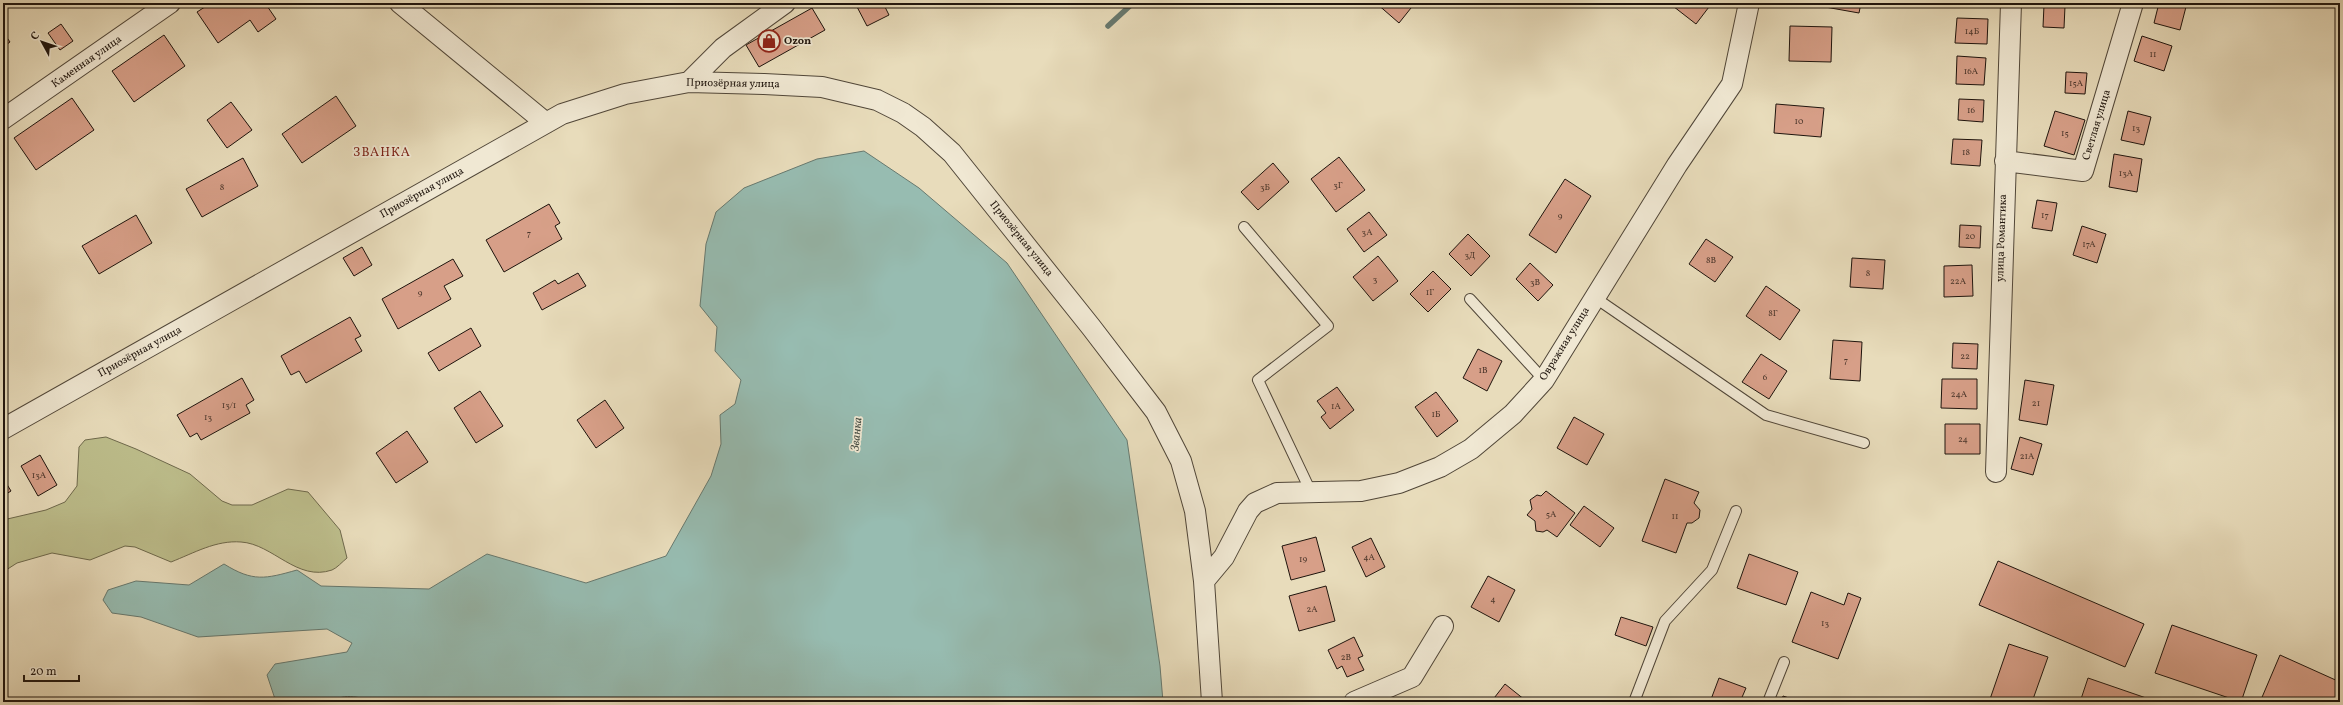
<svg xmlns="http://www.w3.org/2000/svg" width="2343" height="705" font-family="Vollkorn,serif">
<rect width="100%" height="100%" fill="#e8dcbb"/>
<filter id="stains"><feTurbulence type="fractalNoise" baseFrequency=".005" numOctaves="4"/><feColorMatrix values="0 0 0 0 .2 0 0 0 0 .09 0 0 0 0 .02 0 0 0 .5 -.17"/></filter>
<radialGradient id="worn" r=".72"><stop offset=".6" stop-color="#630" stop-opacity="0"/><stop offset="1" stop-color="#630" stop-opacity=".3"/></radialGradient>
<path fill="#bdbe8c" stroke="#6e694c" d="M106 437 136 449 190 474 222 501 232 505H252L288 489 308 492 340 530 347 558C342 562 337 568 332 570 297 582 273 544 241 542 216 540 194 553 171 562L135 547 125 546 90 560 52 553 17 563 3 572V520L46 510 65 502 77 486 79 447 85 440Z"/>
<path fill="#97bcb1" stroke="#67796f" d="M864 151 919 188 1007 263 1127 440 1160 666 1163 702H376C362 698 344 692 332 702H276L267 675 275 664 347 652 352 643 327 629 198 637 141 617 112 613 103 600 108 590 136 581 189 585 224 564C253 582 265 579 297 570L321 586 429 589 487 554 586 583 666 556 711 476 721 444 720 415 735 404 741 380 715 351 717 327 700 306 706 244 716 212 744 188 817 159Z"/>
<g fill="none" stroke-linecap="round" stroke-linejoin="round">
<path stroke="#67796f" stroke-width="5.5" d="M1108 26 1133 3"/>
</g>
<path fill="#d79f88" stroke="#1e140d" d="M211 3H265L276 19 258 32 250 20 218 43 197 12Z
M855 3H883L889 15 867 26Z
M1376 3H1415L1399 23Z
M1669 3H1712L1696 24Z
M1815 3H1861L1859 13 1814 5Z
M1952 3H1983L1982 6Z
M2159 3H2187L2180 30 2154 23Z
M2044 5 2065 6 2064 28 2043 27Z
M812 8 825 30 759 67 746 45Z
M1957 18 1988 19 1987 44 1955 43Z
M61 24 73 41 60 50 48 33Z
M1790 26 1832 27 1831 62 1789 61Z
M3 32 10 42 3 47Z
M164 35 185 66 134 102 112 71Z
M2142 36 2172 46 2164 71 2134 61Z
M1957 56 1986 58 1984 85 1956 84Z
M2066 72 2087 73 2085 94 2065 93Z
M336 96 356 126 302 163 282 134Z
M72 98 94 130 36 170 14 138Z
M1959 99 1984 100 1983 122 1958 120Z
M231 102 252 130 227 148 207 120Z
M1776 104 1824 108 1821 137 1774 133Z
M2055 111 2085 120 2074 155 2044 146Z
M2128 111 2151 117 2144 145 2121 140Z
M1953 139 1982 140 1980 166 1951 164Z
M2114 154 2142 159 2137 192 2109 187Z
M1339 157 1365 190 1336 212 1311 179Z
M243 158 258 186 202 217 186 189Z
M1273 163 1289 182 1258 210 1241 192Z
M1565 179 1591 196 1556 253 1529 235Z
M2037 200 2057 203 2052 231 2032 228Z
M549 204 560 223 555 226 562 239 504 272 486 240Z
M1369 212 1387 235 1364 252 1347 229Z
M136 215 152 243 99 274 82 246Z
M1960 225 1981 226 1980 248 1959 247Z
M2082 226 2106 234 2097 263 2073 255Z
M1468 234 1490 256 1471 276 1449 254Z
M1706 239 1733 257 1715 282 1689 264Z
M362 247 372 265 354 276 343 258Z
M1378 256 1398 281 1373 301 1353 277Z
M1852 258 1885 260 1883 289 1850 287Z
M453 259 463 276 444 286 451 299 398 329 382 299Z
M1530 263 1553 285 1538 301 1516 279Z
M1972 265 1973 296 1944 297V266Z
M1433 271 1451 289 1428 312 1410 294Z
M578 273 586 286 542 310 533 293 555 280 558 284Z
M1766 286 1800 310 1780 340 1746 316Z
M350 317 361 336 355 339 362 351 306 383 299 371 291 375 281 356Z
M471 328 481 346 439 371 428 353Z
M1833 340 1862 342 1860 381 1830 379Z
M1953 343 1978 344 1977 369 1952 368Z
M1478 349 1502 361 1487 391 1463 378Z
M1761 354 1787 371 1769 399 1742 382Z
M242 378 254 400 246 405 250 413 201 440 197 433 190 437 177 415Z
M1942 379H1977V409L1941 408Z
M2025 380 2054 385 2047 425 2019 420Z
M1337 387 1354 410 1330 429 1321 417 1326 413 1317 401Z
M480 391 503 426 476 443 454 408Z
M1436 392 1458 421 1437 437 1415 407Z
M605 400 624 428 596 448 577 420Z
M1574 417 1604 434 1587 465 1557 448Z
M1945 424H1980V454H1945Z
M407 431 428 462 396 483 376 453Z
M2020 437 2042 444 2033 475 2011 469Z
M40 455 57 485 38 496 21 466Z
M3 478 11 491 3 496Z
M1665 479 1699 492 1694 503 1700 510 1699 518 1692 523H1687L1676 553 1642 541Z
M1546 491 1575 513 1557 537 1547 530 1543 532 1536 531 1535 521 1527 515 1532 509 1530 500 1537 495 1541 496Z
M1584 506 1614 528 1600 547 1570 525Z
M1316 537 1325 571 1291 580 1282 546Z
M1371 538 1385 567 1366 577 1352 547Z
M1749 554 1798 572 1786 605 1737 588Z
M1998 561 2144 624 2125 667 1979 605Z
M1488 576 1515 590 1499 622 1471 607Z
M1326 586 1335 621 1299 631 1289 596Z
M1811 592 1844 605 1848 593 1861 598 1838 659 1792 642Z
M1621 617 1653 627 1646 646 1615 635Z
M2172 625 2257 655 2241 702 2155 673Z
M1354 637 1363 656 1358 658 1364 670 1347 677 1342 666 1337 669 1328 650Z
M2009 644 2048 657 2032 702H1989Z
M2280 655 2340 682V702H2260Z
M1719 678 1746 688 1740 702H1710Z
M2088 678 2152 700V702H2080Z
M1505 684 1525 700 1523 702H1491Z
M1783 696 1801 702H1781Z"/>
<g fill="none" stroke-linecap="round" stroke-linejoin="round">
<g stroke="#504638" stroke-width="12">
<path id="lane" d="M1244 227 1328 326 1258 380 1311 492
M1594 297 1766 415 1864 443
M1470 299 1544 380
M1634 702 1665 621 1712 570 1736 511
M1768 702 1784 662"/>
</g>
<g stroke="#504638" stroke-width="22">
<path id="street" d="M400 3 546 123
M689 82 723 48 785 3
M3 119 170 3
M2005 161 2083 171 2133 3
M3 429 562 114 625 94 689 82 764 84 822 87 877 100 903 113 923 127 952 153 1091 327 1156 412 1181 461 1195 511 1204 581 1212 702
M1996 472 2011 3
M1204 581 1224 557 1248 511 1255 503 1277 493 1361 491 1399 483 1440 467 1471 449 1513 414 1544 380 1677 165 1732 84 1749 3
M1354 702 1412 677 1443 626"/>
</g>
<use href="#lane" stroke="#f0e8d3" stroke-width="10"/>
<use href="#street" stroke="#f0e8d3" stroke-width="20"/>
</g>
<defs>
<g id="shop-ring" transform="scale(1.15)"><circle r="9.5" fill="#f0e8d3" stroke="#8f2418" stroke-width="1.5"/><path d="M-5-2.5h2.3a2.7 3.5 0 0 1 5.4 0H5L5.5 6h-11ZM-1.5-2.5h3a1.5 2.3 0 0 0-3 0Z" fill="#8f2418"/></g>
</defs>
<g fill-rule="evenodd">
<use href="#shop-ring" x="769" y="41"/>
</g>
<g text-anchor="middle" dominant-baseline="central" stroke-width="3.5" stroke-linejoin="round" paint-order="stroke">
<g font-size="9" fill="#4c372c">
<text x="1972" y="31">14Б</text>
<text x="2153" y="54">11</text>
<text x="1971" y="71">16А</text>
<text x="2076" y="83">15А</text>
<text x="1971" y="110">16</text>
<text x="1799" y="121">10</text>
<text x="2136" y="128">13</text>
<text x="2065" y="133">15</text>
<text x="1966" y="152">18</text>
<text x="2126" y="173">13А</text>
<text x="1338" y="185">3Г</text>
<text x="222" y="187">8</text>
<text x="1265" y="187">3Б</text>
<text x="2045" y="215">17</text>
<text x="1560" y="216">9</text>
<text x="1367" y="232">3А</text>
<text x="529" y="233">7</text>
<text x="1970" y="236">20</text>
<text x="2089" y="244">17А</text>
<text x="1470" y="255">3Д</text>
<text x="1711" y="260">8В</text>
<text x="1868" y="273">8</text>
<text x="1375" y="279">3</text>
<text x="1958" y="281">22А</text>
<text x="1535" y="282">3В</text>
<text x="1430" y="292">1Г</text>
<text x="420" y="293">9</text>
<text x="1773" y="313">8Г</text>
<text x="1965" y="356">22</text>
<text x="1846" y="360">7</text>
<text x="1483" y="370">1В</text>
<text x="1765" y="377">6</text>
<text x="1959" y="394">24А</text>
<text x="2036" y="403">21</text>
<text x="229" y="405">13/1</text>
<text x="1336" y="406">1А</text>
<text x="1436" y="414">1Б</text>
<text x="208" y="417">13</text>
<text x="1963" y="439">24</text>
<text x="2027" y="456">21А</text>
<text x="39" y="475">13А</text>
<text x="1551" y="514">5А</text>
<text x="1675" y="516">11</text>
<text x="1369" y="557">4А</text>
<text x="1303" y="559">19</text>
<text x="1493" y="599">4</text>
<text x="1312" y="609">2А</text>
<text x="1825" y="623">13</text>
<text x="1346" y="657">2В</text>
</g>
<g font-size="11" font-weight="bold" fill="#1e140d" stroke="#f0e8d3" text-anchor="start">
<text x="784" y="41">Ozon</text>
</g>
<g font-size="11" fill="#1e140d" stroke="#f0e8d3">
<text transform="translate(87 62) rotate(-35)">Каменная улица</text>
<text transform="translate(733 84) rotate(1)">Приозёрная улица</text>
<text transform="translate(2097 125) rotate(-73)">Светлая улица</text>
<text transform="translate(422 193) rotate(-29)">Приозёрная улица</text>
<text transform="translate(2002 238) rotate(-88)">улица Романтика</text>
<text transform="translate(1021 239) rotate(51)">Приозёрная улица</text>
<text transform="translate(1565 344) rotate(-58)">Овражная улица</text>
<text transform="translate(140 352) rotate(-29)">Приозёрная улица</text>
</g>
<g font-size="12" font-style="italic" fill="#484f46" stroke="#f0e8d3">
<text transform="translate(857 434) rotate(-85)">Званка</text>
</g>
<g font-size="13" letter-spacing="1" fill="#7a1f14" stroke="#f0e8d3">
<text x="382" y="153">ЗВАНКА</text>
</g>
</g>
<rect width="2343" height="705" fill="none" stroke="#e8dcbb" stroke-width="16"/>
<rect x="4" y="4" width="2335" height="697" fill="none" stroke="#1e140d" stroke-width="2"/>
<rect x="8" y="8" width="2327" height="689" fill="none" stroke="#1e140d"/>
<g transform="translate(42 42) rotate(310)" stroke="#f0e8d3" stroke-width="3" paint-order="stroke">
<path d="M0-3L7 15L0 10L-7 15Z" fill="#1e140d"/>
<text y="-6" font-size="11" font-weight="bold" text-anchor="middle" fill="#1e140d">С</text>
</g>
<path d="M24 675v6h55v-6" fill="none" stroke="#1e140d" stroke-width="2"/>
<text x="30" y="675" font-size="12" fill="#1e140d" stroke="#f0e8d3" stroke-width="3" paint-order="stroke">20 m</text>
<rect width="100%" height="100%" filter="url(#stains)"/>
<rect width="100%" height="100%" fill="url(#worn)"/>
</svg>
